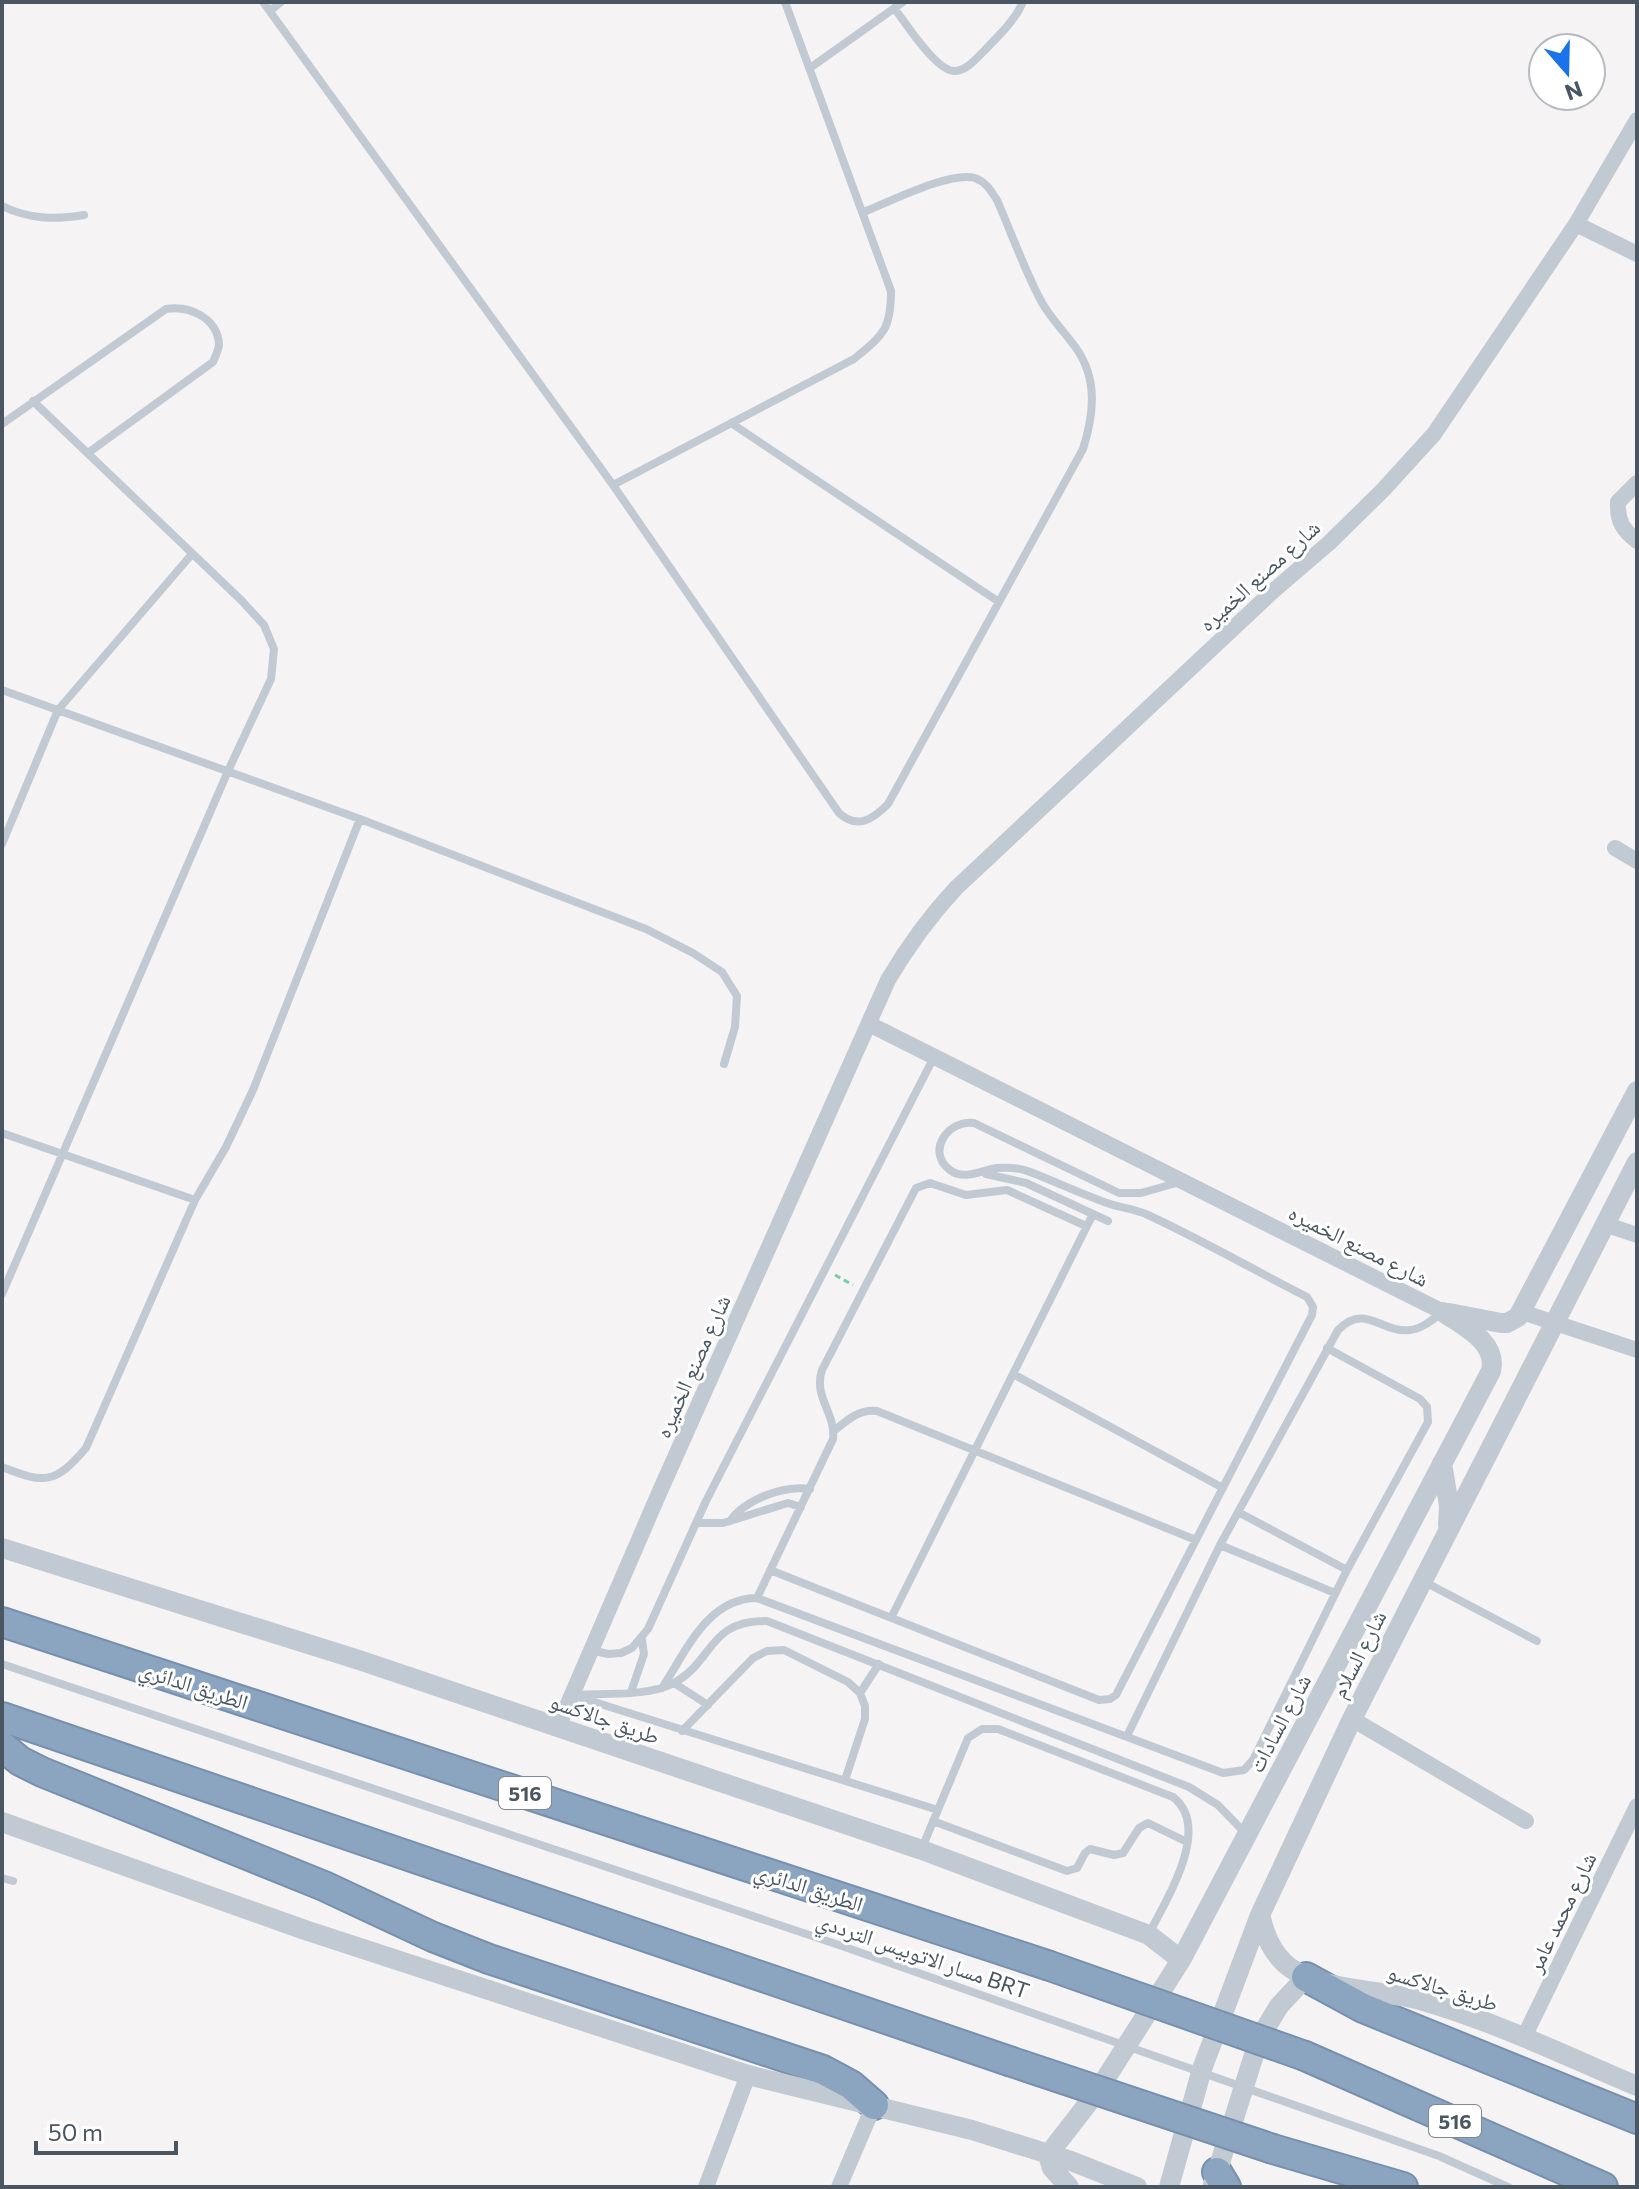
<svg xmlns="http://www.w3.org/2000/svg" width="1639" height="2189" font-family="Commissioner,'Noto Naskh Arabic',sans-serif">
<rect width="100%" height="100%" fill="#f5f3f3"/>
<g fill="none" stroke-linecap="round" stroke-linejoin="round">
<g stroke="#7690ad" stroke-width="32">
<path id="motorway" d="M2 1622 1047 1965
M2 1717 1009 2061
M2 1746 20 1761 42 1772 324 1886 433 1937 489 1959 823 2070 851 2085 874 2105
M1306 1977 1363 2008 1637 2119
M1305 2056 1603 2187
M1273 2149 1403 2187
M1217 2172 1226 2187"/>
</g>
<path stroke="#7ad0a6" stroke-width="3" stroke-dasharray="6 4" stroke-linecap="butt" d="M835 1275 853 1285"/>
<path stroke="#c1cad2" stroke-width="8" d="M263 2 613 485 839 813C858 830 873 819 888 804L1083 449C1094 414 1098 379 1076 348 1064 331 1048 316 1039 297 1023 266 1011 232 997 200 991 191 986 182 975 178 950 171 889 202 864 212
M894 8C906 23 935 70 954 71 966 71 976 59 984 51 999 35 1014 22 1023 2
M270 11 281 2
M810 68 903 2
M2 206C29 219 54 220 84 215
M731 423 999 602
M2 424 166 309C188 305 217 317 219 344 219 349 215 357 213 362L88 453
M613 485 854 359C883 335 891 330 891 291L785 2
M2 690 360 819 646 929 693 953 722 972 737 996 735 1027 724 1064
M2 844 58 710 192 554
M2 1133 195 1200
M986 1174 1026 1183 1108 1221
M2 1294 228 771 271 679 274 649 264 625 241 600 33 401
M1013 1374 1223 1488
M834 1431C847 1420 859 1409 877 1411L1196 1540
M2 1467C45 1484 55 1484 86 1448L195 1200 226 1147 253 1090 360 819
M1238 1512 1347 1570
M730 1521C746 1499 784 1485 810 1489
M696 1523H723L788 1503 801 1507
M1220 1545 1335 1593
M770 1570 1099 1700 1110 1699 1116 1695 1312 1315 1313 1307 1307 1297C1254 1270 1202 1240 1148 1215 1135 1209 1121 1208 1107 1203 1082 1194 1058 1183 1033 1173 1022 1168 1010 1167 997 1168 982 1170 964 1181 950 1170 925 1151 949 1119 974 1123L1119 1193H1141L1180 1182
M1423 1581 1537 1641
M757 1598 833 1439C836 1413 813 1397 822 1370L916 1188 930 1183 966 1195 1007 1190 1086 1226
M891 1618 1093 1214
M590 1650 608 1654 621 1653 632 1648 648 1629 706 1501 934 1057
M2 1664 839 1945 1439 2156 1508 2187
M674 1683 708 1705
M662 1688C686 1652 707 1598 757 1598L1223 1773 1244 1770 1253 1760 1347 1570 1428 1422 1427 1407 1420 1399 1327 1348
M631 1692 644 1654 642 1640
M860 1693 879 1664
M570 1695C600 1693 648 1697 674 1683 714 1661 708 1620 767 1621L1189 1787 1218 1805 1246 1834
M575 1696 938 1810
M682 1731 753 1658 767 1651 784 1650 848 1682 860 1693 865 1706V1719L845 1780
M1127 1736 1220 1545 1338 1330C1365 1302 1382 1334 1410 1330 1422 1329 1433 1319 1443 1312
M933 1821 1067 1871 1077 1868 1085 1853 1090 1849 1114 1855 1123 1853 1139 1828 1148 1823 1187 1842
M922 1848 968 1738 982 1729H998L1173 1797C1213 1828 1165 1901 1149 1934
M2 1878 13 1881"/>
<path stroke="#c1cad2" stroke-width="16" d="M1576 224 1637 254
M1637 483 1618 502C1617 521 1623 530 1637 541
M1615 848 1637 861
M869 1024 1443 1312
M1604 1224 1637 1235
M1522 1312 1637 1350
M1352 1719 1526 1821
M558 1727 660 1491 888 980C908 946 929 917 956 888L1272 592 1329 543 1383 490 1434 434 1576 224 1637 120
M1524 2037 1637 1806
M706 2187 748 2075
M839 2187 874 2105"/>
<path stroke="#c1cad2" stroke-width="20" d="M1449 1313 1501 1323H1507L1518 1317 1637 1091
M1442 1463 1449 1506 1448 1525
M2 1548 359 1660 922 1850 1149 1935 1181 1960
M2 1822 305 1930 748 2075 972 2130 1071 2161 1137 2187
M1260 1915C1265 1935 1272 1954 1289 1967 1319 1990 1382 1990 1420 2000 1494 2021 1566 2056 1637 2086
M1213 2185 1259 2039 1279 2006 1306 1977
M1069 2187 1052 2168 1048 2155 1099 2089 1181 1960 1491 1371C1498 1342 1463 1326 1443 1312
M1169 2187 1202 2069 1260 1915 1352 1719 1637 1162"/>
<use href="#motorway" stroke="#8ba5c1" stroke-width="28"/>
<g stroke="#7690ad" stroke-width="32" stroke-linecap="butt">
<path id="motorway-bridge" d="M1047 1965 1305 2056
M1009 2061 1273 2149"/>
</g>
<use href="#motorway-bridge" stroke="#8ba5c1" stroke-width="28"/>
</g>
<g text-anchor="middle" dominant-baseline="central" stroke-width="6" stroke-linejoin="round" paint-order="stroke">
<g fill="#fff" stroke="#808990" stroke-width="2">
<rect x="499" y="1777" width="52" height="32" rx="6"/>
<rect x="1429" y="2105" width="52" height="32" rx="6"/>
</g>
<g font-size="20" font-weight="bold" fill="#4a5661">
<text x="525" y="1793">516</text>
<text x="1455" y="2121">516</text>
</g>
<g font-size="22" fill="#4a5661" stroke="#fff">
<text transform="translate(1259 575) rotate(-42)">شارع مصنع الخميره</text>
<text transform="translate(1359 1245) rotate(27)">شارع مصنع الخميره</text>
<text transform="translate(692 1366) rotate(-66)">شارع مصنع الخميره</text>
<text transform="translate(1358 1654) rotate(-63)">شارع السلام</text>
<text transform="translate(194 1685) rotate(18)">الطريق الدائري</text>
<text transform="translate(605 1718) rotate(19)">طريق جالاكسو</text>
<text transform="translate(1279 1723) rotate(-62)">شارع السادات</text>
<text transform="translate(809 1887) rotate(18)">الطريق الدائري</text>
<text transform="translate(1561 1912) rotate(-64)">شارع محمد عامر</text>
<text transform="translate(923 1955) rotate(19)">مسار الاتوبيس الترددي BRT</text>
<text transform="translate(1443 1987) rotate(17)">طريق جالاكسو</text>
</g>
</g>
<rect width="1639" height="2189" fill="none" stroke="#4a5661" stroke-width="8"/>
<g transform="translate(1567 72) rotate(160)"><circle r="38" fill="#ffffff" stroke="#b7bbc0" stroke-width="2"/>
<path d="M0-6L14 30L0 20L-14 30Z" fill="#1a73e8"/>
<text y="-12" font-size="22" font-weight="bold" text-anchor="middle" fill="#4a5661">N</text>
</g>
<path d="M36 2141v12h140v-12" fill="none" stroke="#4a5661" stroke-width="4"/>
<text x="48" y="2141" font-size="24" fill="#4a5661" stroke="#ffffff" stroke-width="6" paint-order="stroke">50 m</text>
</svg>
